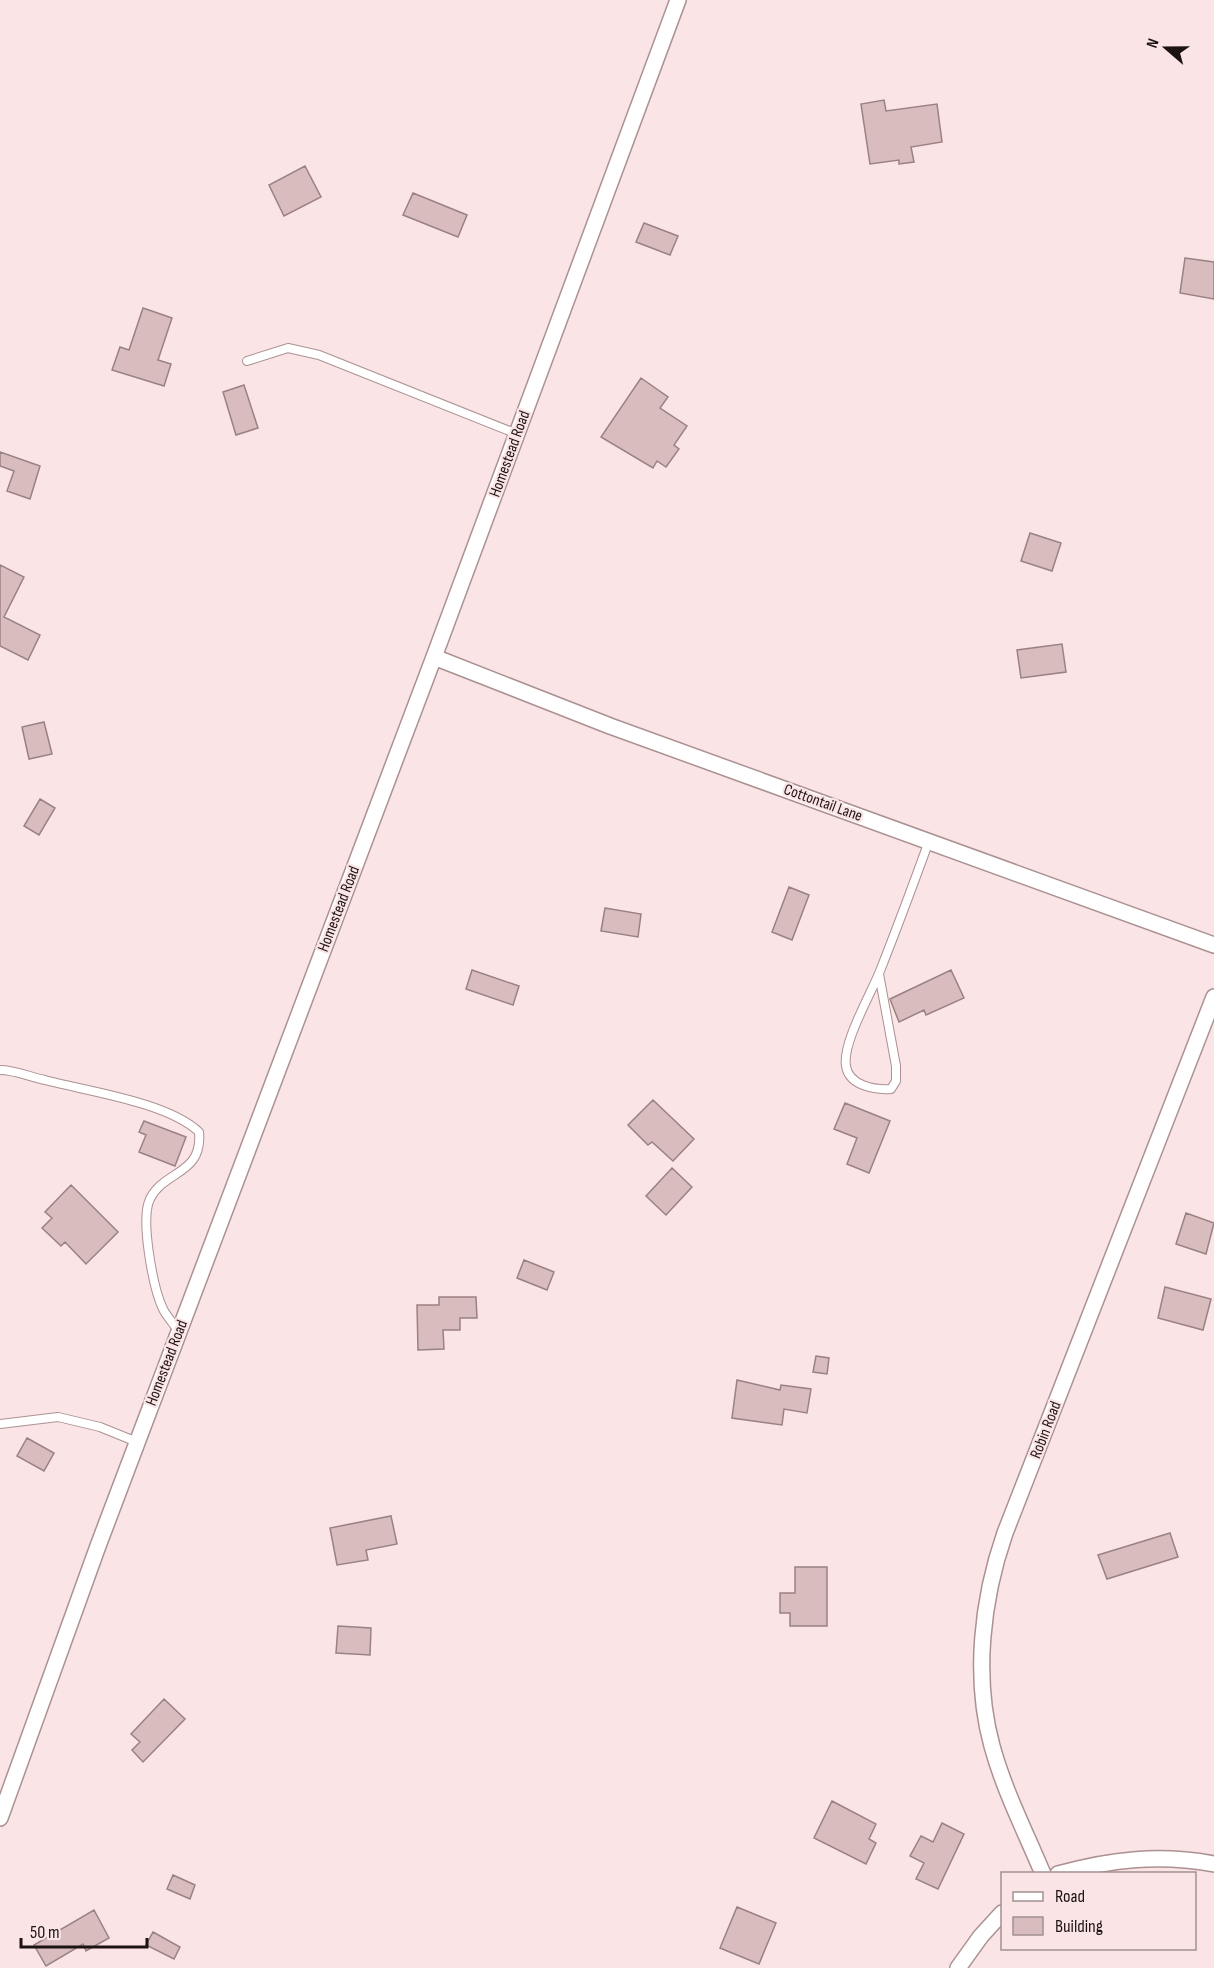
<svg xmlns="http://www.w3.org/2000/svg" width="1214" height="1968" font-family="'Sofia Sans Condensed',sans-serif">
<rect width="100%" height="100%" fill="#fbe4e5"/>
<path fill="#d9bdbe" stroke="#9a8182" stroke-width="1.5" d="M884 100 886 111 937 104 942 142 911 147 914 162 899 164V160L870 164 861 104Z
M305 166 321 197 284 216 269 185Z
M413 193 467 215 458 237 403 215Z
M644 223 678 236 670 255 636 242Z
M1185 258 1214 262V299L1180 293Z
M143 308 172 318 158 360 171 364 164 386 112 370 120 347 129 350Z
M641 378 668 397 660 408 687 426 674 445 679 449 666 467 657 461 653 468 601 437Z
M244 385 258 428 236 435 223 392Z
M0 452 40 466 30 499 7 491 14 471 0 466Z
M1030 533 1061 543 1052 571 1021 561Z
M0 565 24 577 4 617 40 635 28 660 0 646Z
M1062 644 1066 672 1021 678 1017 650Z
M44 722 52 754 29 759 22 727Z
M40 799 55 808 39 835 24 826Z
M789 887 809 895 792 940 772 932Z
M605 908 641 914 638 937 601 931Z
M472 970 519 986 513 1005 466 989Z
M951 970 964 998 926 1015 924 1010 899 1022 890 999Z
M653 1100 694 1139 673 1161 652 1142 648 1145 628 1125Z
M845 1103 890 1121 869 1173 847 1164 857 1138 834 1129Z
M144 1121 186 1137 175 1166 139 1152 146 1135 139 1132Z
M672 1168 692 1187 666 1215 646 1196Z
M71 1185 118 1232 86 1264 65 1242 61 1246 42 1228 52 1218 45 1212Z
M1186 1213 1214 1223 1206 1254 1176 1244Z
M524 1260 554 1272 547 1290 517 1278Z
M1165 1287 1211 1299 1203 1330 1158 1318Z
M439 1297H476L477 1318H460V1330H443L444 1349 418 1350 417 1305H439Z
M816 1356 829 1358 827 1374 813 1372Z
M737 1380 780 1390 781 1385 811 1389 807 1413 784 1409 782 1425 732 1418Z
M27 1438 54 1453 44 1471 17 1456Z
M391 1516 397 1544 366 1550 368 1560 337 1565 330 1528Z
M1170 1533 1178 1557 1107 1579 1098 1555Z
M795 1567H827V1626H790V1613H780V1593H795Z
M338 1626 371 1628 370 1655 336 1653Z
M164 1699 185 1719 143 1762 132 1750 140 1742 131 1734Z
M832 1801 876 1824 869 1839 876 1843 866 1864 814 1838Z
M942 1823 964 1834 938 1889 916 1879 924 1863 910 1856 921 1836 933 1842Z
M173 1875 195 1885 190 1899 167 1889Z
M737 1907 776 1923 759 1964 720 1948Z
M94 1910 109 1938 86 1951 83 1944 46 1966 34 1945Z
M153 1932 180 1947 174 1959 146 1945Z"/>
<g fill="none" stroke-linecap="round" stroke-linejoin="round">
<g stroke="#ab9192" stroke-width="10">
<path id="service" d="M247 361 288 348 319 355 517 434
M879 974 896 1066V1081L891 1089C875 1090 849 1086 846 1066 842 1043 871 994 880 971 897 928 913 885 929 841
M0 1070C15 1070 30 1077 45 1080 86 1091 168 1102 199 1132 203 1175 164 1170 150 1199 140 1219 153 1288 163 1309 167 1317 174 1324 179 1332
M0 1424 58 1417 100 1427 137 1442"/>
</g>
<g stroke="#ab9192" stroke-width="18">
<path id="minor" d="M434 657 610 726 1214 945
M0 1818 98 1546 434 657 678 0
M1043 1874C1025 1831 1004 1790 992 1746 973 1677 982 1599 1005 1533L1214 997
M1058 1874C1112 1859 1160 1854 1214 1864
M958 1968 981 1936 1002 1913"/>
</g>
<use href="#service" stroke="#fff" stroke-width="8"/>
<use href="#minor" stroke="#fff" stroke-width="15"/>
</g>
<g text-anchor="middle" dominant-baseline="central" stroke-width="4.5" stroke-linejoin="round" paint-order="stroke">
<g font-size="16" fill="#1c1313" stroke="#fbe4e5">
<text transform="translate(510 454) rotate(-70)">Homestead Road</text>
<text transform="translate(823 803) rotate(20)">Cottontail Lane</text>
<text transform="translate(339 909) rotate(-69)">Homestead Road</text>
<text transform="translate(167 1363) rotate(-69)">Homestead Road</text>
<text transform="translate(1046 1430) rotate(-69)">Robin Road</text>
</g>
</g>
<rect x="1001" y="1872" width="195" height="78" fill="#fbe4e5" stroke="#a29091" stroke-width="1.5"/>
<rect x="1013" y="1892" width="30" height="9" fill="#ffffff" stroke="#a29091" stroke-width="1.5"/>
<text x="1055" y="1902" font-size="18" fill="#1c1313">Road</text>
<rect x="1013" y="1917" width="30" height="18" fill="#d9bdbe" stroke="#a29091" stroke-width="1.5"/>
<text x="1055" y="1932" font-size="18" fill="#1c1313">Building</text>
<g transform="translate(1166 48) rotate(290)" stroke="#fbe4e5" stroke-width="4.5" paint-order="stroke">
<path d="M0-4.5L10 22L0 15L-10 22Z" fill="#1c1313"/>
<text y="-9" font-size="16" font-weight="bold" text-anchor="middle" fill="#1c1313">N</text>
</g>
<path d="M21 1938v9h126v-9" fill="none" stroke="#1c1313" stroke-width="3"/>
<text x="30" y="1938" font-size="18" fill="#1c1313" stroke="#fbe4e5" stroke-width="4.5" paint-order="stroke">50 m</text>
</svg>
